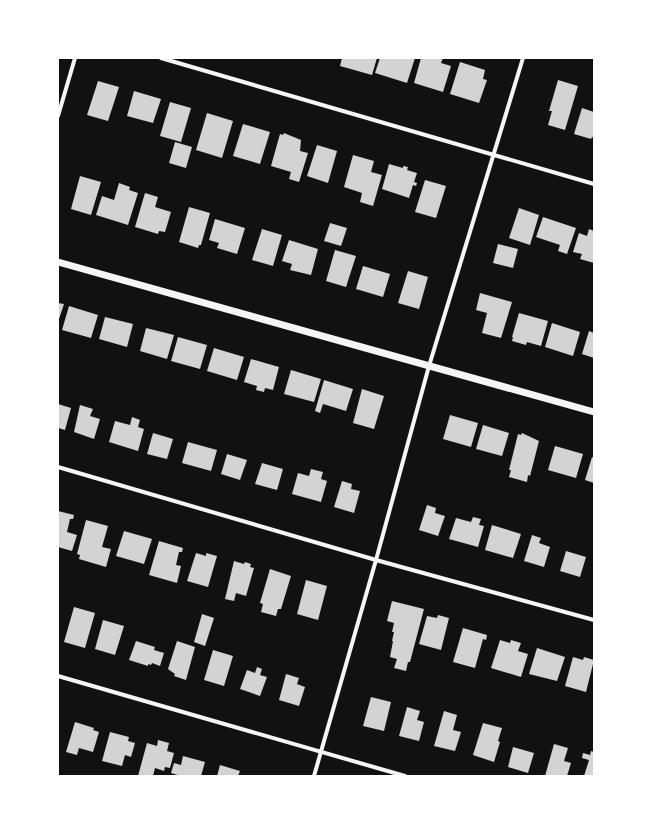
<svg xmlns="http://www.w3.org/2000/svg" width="652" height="834" font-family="'DejaVu Sans',sans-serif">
<rect width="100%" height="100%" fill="#111"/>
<path fill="#d3d3d3" d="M342 58H377L372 75 340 66Z
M380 58H415L407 83 375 73Z
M421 58H443L441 63 451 66 443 92 414 83Z
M460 62 485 70 483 79 487 80 479 103 450 94Z
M558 80 578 86 565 130 548 125 552 111H549Z
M98 81 119 87 108 121 87 115Z
M134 91 161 99 153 123 127 116Z
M170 102 191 108 181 142 160 136Z
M582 108 594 112V138L592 137 591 139 574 134Z
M207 113 233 121 222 158 196 150Z
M243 124 270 132 260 164 233 156Z
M284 133 301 140 300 151 308 153 299 182 289 179 291 172 271 166 280 134 283 135Z
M175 142 192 147 186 168 169 163Z
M317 145 337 151 328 183 307 176Z
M353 155 374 161 371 172 382 175 373 206 360 202 362 193 344 187Z
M389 164 403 168V166L408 167 407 170 417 173 414 182 417 183 416 186 413 185 409 198 382 189Z
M80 176 101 182 91 215 71 209Z
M425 180 446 186 436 218 415 212Z
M119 183 130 187 129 190 138 193 128 225 96 215 102 196 114 200Z
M145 193 158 197 155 207 171 212 165 232 159 231 158 234 135 227Z
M189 207 210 213 201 245H199L198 248 179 242Z
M519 208 539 215 530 245 509 238Z
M543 217 576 228 567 254 558 251 560 245 536 237Z
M215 219 245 228 237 254 217 248 219 243 209 240Z
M330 223 347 228 341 246 324 241Z
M262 229 282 235 273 266 252 260Z
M589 229 594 231V263L580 259 582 254 573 252 579 233 587 236Z
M289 240 318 249 311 275 290 270 292 264 282 261Z
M498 244 518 249 513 268 493 263Z
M335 250 356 256 346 287 326 281Z
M363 266 390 274 383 297 356 289Z
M408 271 428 277 419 309 398 303Z
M480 293 512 302 501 338 482 333 487 313 476 310Z
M58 303 64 304 58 322Z
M69 306 98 315 91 338 62 330Z
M519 313 548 321 541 346 527 342 526 345 512 341 513 337H512Z
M105 317 133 324 127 347 99 339Z
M552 323 580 332 573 356 545 347Z
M146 328 174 335 167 359 140 351Z
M589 331 594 333V358L582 354Z
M178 337 207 345 200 369 171 361Z
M214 348 244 357 237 380 207 371Z
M251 359 279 367 273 390 265 388 264 392 256 390 257 386 244 382Z
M291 370 321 379 314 402 284 394Z
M324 380 353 389 346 411 323 404 320 413 315 411Z
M362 389 384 396 374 429 353 423Z
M58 404 71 408 65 430 58 428Z
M80 405 93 409 90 416 100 419 94 439 74 432Z
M450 415 478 423 471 447 443 439Z
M132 417 140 420 138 427 144 429 138 451 109 442 115 421 130 425Z
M483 425 509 433 502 456 476 449Z
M153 433 173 439 167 459 147 454Z
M522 433 539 441 530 476 528 475 527 482 509 477 511 470H509L518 434 521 435Z
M188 442 217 450 211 471 182 463Z
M555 446 583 454 576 478 548 470Z
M227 454 247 460 240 480 221 474Z
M592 457 594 458V483L585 480Z
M262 463 283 469 277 490 255 484Z
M311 469 323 472 321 479 327 481 321 502 292 494 298 473 309 476Z
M342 481 352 484 351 489 360 491 354 513 334 507Z
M427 505 436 508 435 513 445 516 438 536 419 530Z
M58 511 74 515 73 519H70L67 532 77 535 72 551 58 547Z
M473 517 481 519 479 525 484 526 478 547 449 539 456 518 471 522Z
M86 520 108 526 102 547 111 549 106 567 79 559 80 555 77 554Z
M492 525 521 534 513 558 485 550Z
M124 531 152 539 144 564 116 556Z
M532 535 541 538 539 543 550 547 544 567 524 561Z
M159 541 183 548 182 552H179L176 565 181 566 177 583 149 575Z
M566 551 586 557 580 577 560 571Z
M196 553 206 556V553L217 556 208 587 187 581Z
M234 561 244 564 245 562 251 564 250 567 254 568 246 596 236 593 234 601 225 599Z
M270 569 291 576 281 609H278L276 616 261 612 263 604 260 603Z
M306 580 327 586 318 620 297 614Z
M392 601 424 609 410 662H408L406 671 394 668 397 659 390 657 393 641H392L394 632H392L394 623 387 621Z
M74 607 95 613 85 648 64 642Z
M202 614 214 618 205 646 194 642Z
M438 615 449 618 441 650 419 644 427 616 437 618Z
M103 620 124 626 115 655 95 649Z
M463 628 487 635 486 640 483 639 475 668 453 662Z
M500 640 510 643 511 640 521 643 518 651 528 654 521 677 491 668Z
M136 641 155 647 154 650 164 653 160 666 152 663 151 665 148 664V666L129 660Z
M177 641 195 647 186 680 174 676 175 674 168 669Z
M537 648 565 657 557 681 529 674Z
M213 650 233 656 224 686 204 680Z
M573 657 583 660 584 657 594 660 586 692 565 686Z
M257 667 262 669 260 675 267 677 260 696 240 689 247 670 255 673Z
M286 674 299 678 297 684 305 687 299 706 279 700Z
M371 697 391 702 384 731 363 726Z
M407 707 420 711 417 720 424 722 419 741 399 736Z
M444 711 457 715 453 730 461 732 455 751 434 746Z
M75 722 94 728 93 730 99 732 93 752 79 748 77 755 66 752Z
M483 723 502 728 498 741 500 742 494 762 473 755Z
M110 732 129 737 128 741 135 743 131 757 125 755 122 766 102 761Z
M158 740 169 743 167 751 174 753 170 768 165 767 164 771 155 768 153 776H138L147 743 157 746Z
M554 744 568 748 564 761 571 763 567 776H545Z
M513 747 534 753 528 773 508 767Z
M591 751 594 752V776H584L589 760 582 758 583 753 590 755Z
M183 756 205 762 201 776H181L171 773 174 763 181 765Z
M220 765 240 771 238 776H217Z"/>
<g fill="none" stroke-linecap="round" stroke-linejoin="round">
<path stroke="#f5f5f5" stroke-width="4" d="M161 58 594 184
M58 116 75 58
M58 467 376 560 594 620
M58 676 405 776
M314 776 376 560 429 366 523 58"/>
<path stroke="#f5f5f5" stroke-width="7" d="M58 262 594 412"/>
</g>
<rect width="652" height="834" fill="none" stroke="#ffffff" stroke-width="118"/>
</svg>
